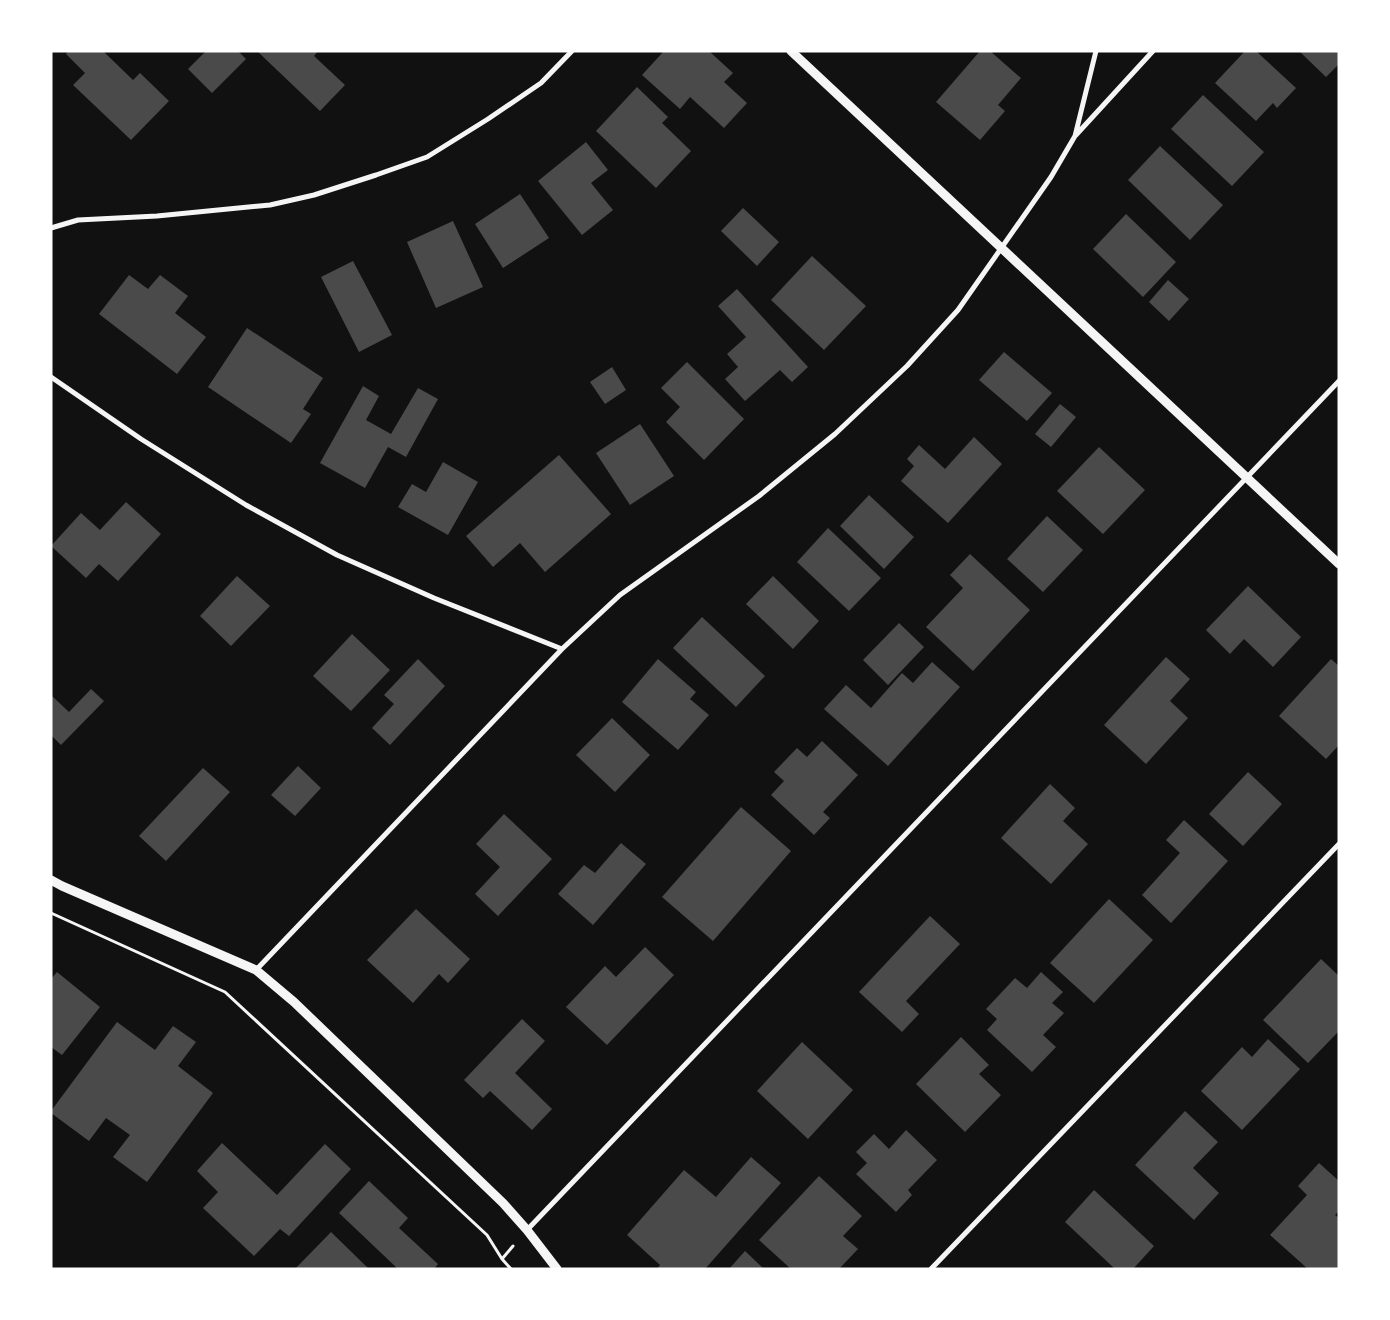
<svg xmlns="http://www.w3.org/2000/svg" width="1390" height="1320" font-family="'Titillium Web',sans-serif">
<rect width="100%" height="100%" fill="#111"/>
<path fill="#4a4a4a" d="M68 51H103L133 80 140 73 169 101 131 140 73 85 85 73 66 54Z
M206 51H238L246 59 212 93 188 69Z
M257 51H318L314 56 345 85 320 111Z
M664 51H709L733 73 724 82 747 103 724 128 690 97 680 109 642 75Z
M980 51H990L1021 78 998 105 1005 111 980 140 936 102Z
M1245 51H1256L1296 88 1277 108 1273 103 1256 121 1215 83Z
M1299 51H1339V64L1326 77Z
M637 87 668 117 662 123 691 151 656 188 596 131Z
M1203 95 1264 152 1232 186 1171 129Z
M586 142 608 170 591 183 613 210 582 235 538 181Z
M1160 146 1223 205 1190 240 1128 180Z
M520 194 549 238 503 268 475 224Z
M743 208 779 242 757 266 721 231Z
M1126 214 1176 262 1143 297 1093 249Z
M453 221 483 287 436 308 407 242Z
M812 256 866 306 824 350 771 300Z
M353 261 392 335 359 352 321 277Z
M129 275 148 289 160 275 188 296 175 313 206 337 177 374 99 314Z
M1168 280 1189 299 1169 321 1149 302Z
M737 289 808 367 792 382 780 370 745 401 725 379 738 367 727 354 746 337 718 306Z
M247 328 323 378 303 409 311 414 291 443 208 387Z
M1004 352 1052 393 1027 421 979 380Z
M687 362 744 419 704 460 666 422 680 407 661 388Z
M612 367 626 390 605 404 590 382Z
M363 386 379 396 366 420 391 434 418 388 438 399 406 457 388 447 365 488 320 463Z
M1060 404 1076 417 1051 447 1035 434Z
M640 424 674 476 630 505 596 453Z
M974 437 1002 464 948 523 901 481 914 466 907 459 919 445 945 469Z
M1099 447 1145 490 1103 534 1057 491Z
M559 455 611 514 545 572 520 543 493 567 466 536Z
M443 462 478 482 448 535 398 507 412 484 426 492Z
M869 495 914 537 884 569 840 526Z
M126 502 161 534 118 581 99 564 86 578 51 546 81 513 100 530Z
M1047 516 1083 550 1043 592 1007 559Z
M828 528 881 578 849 611 797 562Z
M970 554 1030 610 973 671 926 627 963 588 950 575Z
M237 576 270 606 231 646 200 616Z
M773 576 819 621 793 649 746 604Z
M1248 586 1301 637 1273 667 1244 639 1230 654 1206 630Z
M702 617 765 676 736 707 673 648Z
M899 623 924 647 888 685 863 660Z
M352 634 390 670 351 711 313 676Z
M1166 657 1190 679 1170 701 1188 718 1146 764 1104 725Z
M418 659 445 686 390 745 372 728 394 704 384 695Z
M658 659 696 692 690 699 709 715 678 750 622 702Z
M1331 659 1339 666V745L1326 759 1279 716Z
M932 662 960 687 888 766 824 709 846 685 871 708 902 673 913 683Z
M91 689 104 701 61 745 51 735V695L69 712Z
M612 718 650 755 615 792 576 755Z
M822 741 858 775 823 812 830 818 814 835 771 795 784 781 774 772 797 748 807 757Z
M298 766 321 788 295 816 271 795Z
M203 768 230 792 166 861 139 836Z
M1248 772 1282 804 1243 846 1209 814Z
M1050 784 1075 808 1063 821 1088 844 1051 884 1001 838Z
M741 807 791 851 713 941 662 897Z
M504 814 552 859 498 916 475 894 500 867 476 844Z
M1184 820 1228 861 1171 923 1142 895 1180 853 1166 840Z
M621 843 646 864 593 925 558 894 584 865 595 873Z
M1109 899 1153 940 1094 1003 1050 963Z
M416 909 470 959 448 983 439 974 413 1003 367 960Z
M930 916 960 944 906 1001 919 1014 902 1032 859 992Z
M645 947 674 975 607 1045 566 1007 605 966 616 977Z
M1321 959 1339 976V1031L1308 1063 1263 1020Z
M57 972 100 1007 62 1055 51 1047V979Z
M1041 972 1063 992 1052 1003 1064 1013 1043 1035 1056 1047 1032 1072 987 1030 997 1019 986 1009 1015 978 1027 988Z
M522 1019 545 1041 515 1073 552 1109 532 1130 490 1091 483 1098 464 1080Z
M117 1022 155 1050 173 1026 196 1042 178 1066 213 1093 147 1182 113 1157 130 1135 106 1118 89 1141 51 1113V1111Z
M961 1037 989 1065 979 1074 1001 1095 965 1132 916 1084Z
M1268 1039 1300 1069 1242 1130 1201 1091 1242 1047 1252 1057Z
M802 1042 853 1090 808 1139 757 1091Z
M1185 1111 1218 1142 1193 1168 1219 1193 1194 1220 1135 1165Z
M906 1130 937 1160 908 1190 912 1195 896 1212 856 1174 867 1163 856 1152 874 1134 889 1149Z
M222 1143 277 1195 325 1144 351 1169 289 1236 280 1229 254 1256 203 1208 218 1192 197 1171Z
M751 1157 781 1183 705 1269H657L660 1265 627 1235 684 1170 716 1197Z
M1319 1163 1339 1181V1211L1335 1215 1339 1218V1269H1308L1270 1235 1307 1195 1298 1186Z
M819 1176 862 1216 843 1236 858 1249 839 1269H791L759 1240Z
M369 1181 408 1218 399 1228 438 1264 434 1269H398L339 1213Z
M1094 1190 1154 1246 1133 1269H1115L1065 1222Z
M331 1232 369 1269H295Z
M745 1251 764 1269H729Z"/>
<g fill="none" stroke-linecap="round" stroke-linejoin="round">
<path stroke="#f5f5f5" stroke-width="3" d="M51 913 225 992 487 1235 502 1259 511 1269
M502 1259 513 1246"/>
<path stroke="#f5f5f5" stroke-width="5" d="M1076 135 1153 51
M51 228 78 220 157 216 270 205 314 195 376 175 427 157 488 119 541 83 572 51
M51 377 141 439 246 505 337 555 434 598 562 649
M256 970 562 649 620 595 759 496 835 434 907 366 958 310 1051 177 1075 136 1096 51
M527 1230 1339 381
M931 1269 1339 844"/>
<path stroke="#f5f5f5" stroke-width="9" d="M791 51 1339 564
M51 880 62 886 256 970 294 1002 503 1203 527 1230 557 1269"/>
</g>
<rect width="1390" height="1320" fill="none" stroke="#ffffff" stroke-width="105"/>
</svg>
